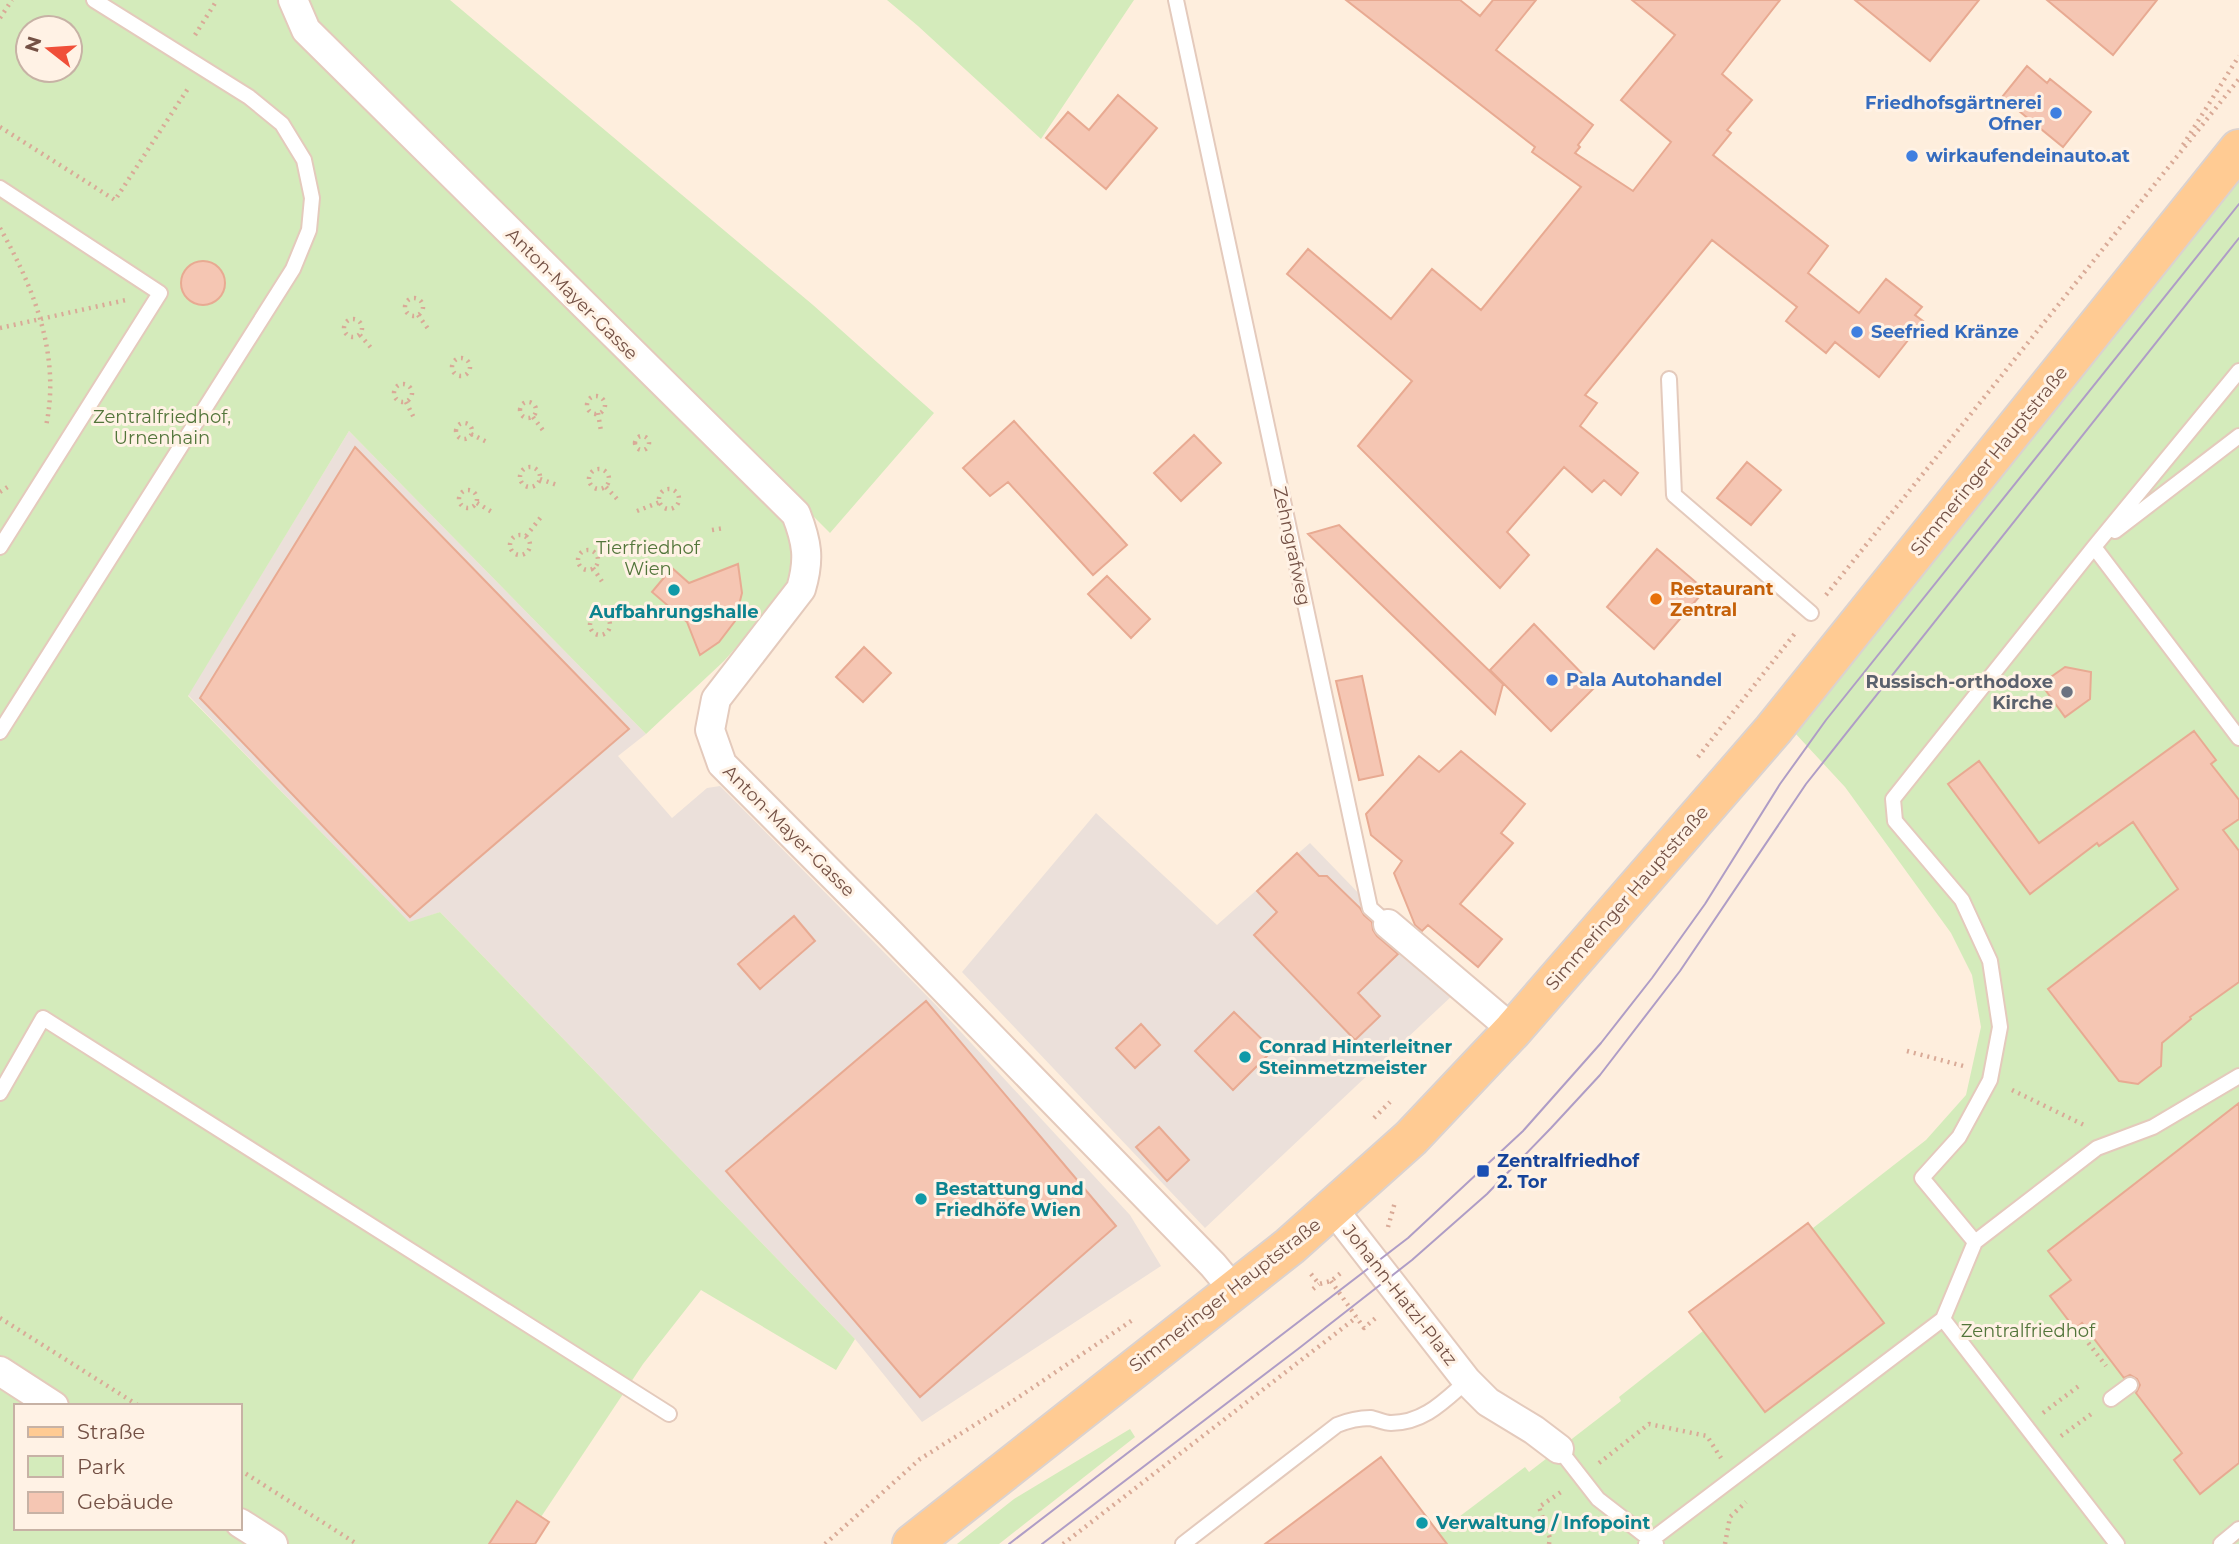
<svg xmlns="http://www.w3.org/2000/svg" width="2239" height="1544" font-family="Montserrat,sans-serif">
<rect width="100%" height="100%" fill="#feeedd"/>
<path fill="#ebe0da" d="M349 431 646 734 618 756 672 818 707 788 720 786 936 1005 1130 1215 1161 1266 922 1422 855 1339 440 912 409 923 188 695Z
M1096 813 1217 925 1310 843 1455 993 1205 1228 962 972Z"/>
<path fill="#d4ebbb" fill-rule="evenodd" d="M0 0H279L291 30 786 516 793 531V569L784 593 724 661 646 734 349 431 188 696 409 922 440 912 855 1339 836 1370 701 1290 643 1364 541 1517 489 1544H0ZM28 28H70V70H28ZM16 1406H240V1528H16Z
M304 0H450L813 305 934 413 830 533 305 8Z
M887 0H1134L1041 139 918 26Z
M2239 178V1544H1385L1425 1514 1439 1532 1525 1467 1529 1472 1621 1401 1619 1397 1703 1331 1689 1312 1808 1223 1813 1228 1926 1140 1966 1095 1981 1027 1972 975 1951 933 1845 787 1794 732Z
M1130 1429 1135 1437 999 1544H957L1014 1499Z"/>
<path fill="#f5c6b3" stroke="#e8aa92" stroke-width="2" d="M1346 0H1460L1480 16 1493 0H1536L1496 50 1593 125 1578 145 1580 147 1575 153 1633 191 1671 142 1621 100 1675 35 1632 0H1780L1722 74 1752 100 1727 130 1731 133 1713 155 1828 246 1808 273 1859 313 1886 279 1922 307 1915 315 1923 321 1879 377 1835 342 1826 353 1786 321 1797 307 1712 240 1585 395 1597 403 1580 426 1638 473 1621 495 1604 480 1592 492 1564 467 1507 532 1529 555 1500 588 1358 446 1412 381 1287 274 1308 249 1391 319 1432 269 1481 310 1581 187 1532 152 1535 147Z
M1855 0H1979L1930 61Z
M2047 0H2157L2113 55Z
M2027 66 2047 83 2050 79 2091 112 2063 147 2002 97Z
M1118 95 1157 128 1106 189 1046 138 1068 112 1089 130Z
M181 283a22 22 0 1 1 44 0a22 22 0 1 1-44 0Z
M1014 421 1127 545 1093 575 1008 482 990 496 963 468Z
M1194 435 1221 463 1181 501 1154 473Z
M355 447 629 729 410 917 200 698Z
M1747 462 1781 490 1751 525 1717 498Z
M1339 525 1503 684 1495 714 1308 534Z
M1657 549 1705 590 1654 649 1607 607Z
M738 564 742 593 735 621 719 642 700 655 687 622 652 592 672 568 689 583Z
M1107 576 1150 619 1131 638 1088 594Z
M1534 624 1595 687 1551 731 1490 670Z
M864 647 891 673 863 702 836 677Z
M2065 667 2091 672 2090 699 2065 717 2041 684Z
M1362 676 1383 775 1359 780 1336 681Z
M2194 731 2216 760 2211 764 2239 800V819L2223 830 2239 851V982L2190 1017 2191 1019 2162 1043 2161 1066 2138 1084 2119 1081 2048 989 2178 889 2133 822 2099 846 2097 843 2030 894 1948 784 1979 761 2039 843Z
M1461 751 1525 804 1501 833 1513 843 1460 904 1502 939 1478 967 1428 925 1422 931 1415 925 1394 873 1402 861 1371 835 1366 814 1419 756 1439 772Z
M1297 853 1319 876H1327L1360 908 1364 915 1372 922 1373 930 1377 936 1398 954 1358 993 1380 1016 1355 1040 1254 935 1277 912 1257 891Z
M794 916 815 941 760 989 738 964Z
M926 1001 1116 1226 920 1397 726 1171Z
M1234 1012 1273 1050 1233 1090 1195 1051Z
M1141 1024 1160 1045 1135 1068 1116 1048Z
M2239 1103V1463L2200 1494 2174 1460 2182 1453 2136 1393 2140 1385 2137 1379 2130 1375 2124 1378 2082 1323 2075 1329 2050 1296 2071 1280 2048 1251Z
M1159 1127 1189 1160 1167 1181 1136 1147Z
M1808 1223 1884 1323 1765 1412 1689 1312Z
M1381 1457 1447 1544H1265Z
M517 1501 549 1522 535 1544H489Z"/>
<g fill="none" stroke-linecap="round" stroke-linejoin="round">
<g stroke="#e4cabc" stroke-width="18">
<path id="service" d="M1176 0 1370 908 1388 924
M0 188 160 293 0 547
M1669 379 1674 495 1811 613
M2115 531 2239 436
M2094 547 2239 738
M0 732 293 269 309 230 312 198 304 160 282 124 249 97 94 0
M0 1093 43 1018 669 1414
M1975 1242 1922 1178 1959 1137 1990 1080 2000 1027 1990 961 1962 900 1895 821 1893 799 2094 547 2239 371
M2111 1399 2130 1385
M1559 1449 1598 1499 1656 1544
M1183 1544 1337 1425C1347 1421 1358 1418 1370 1418 1377 1419 1384 1423 1391 1423 1424 1423 1444 1401 1467 1381
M1646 1544 1943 1319
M2117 1544 1943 1319 1975 1242 2097 1148 2153 1127 2239 1076
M2221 1544 2239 1529"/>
</g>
<g stroke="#e4cabc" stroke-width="32">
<path id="minor" d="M293 0 306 30 796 514C807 542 810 559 801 589L716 699 710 730 722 764 889 932 1213 1265 1233 1289
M1388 924 1513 1030
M1333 1209 1467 1381 1488 1402 1534 1430 1559 1449
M0 1371 54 1406
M240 1523 273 1544"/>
</g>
<g stroke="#dbd2cf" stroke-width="42">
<path id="primary" d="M912 1544 1290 1246 1411 1138 1513 1030 1773 730 2239 149"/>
</g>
<path stroke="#d9aa97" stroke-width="4.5" stroke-dasharray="2 5" stroke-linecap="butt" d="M0 18 12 0
M195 35 217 0
M0 127 115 200 189 87
M2183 145 2239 56
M0 228C34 288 61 356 46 426
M405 307a9 9 0 1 1 18 0a9 9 0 1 1-18 0Z
M418 315 429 330
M344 328a9 9 0 1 1 18 0a9 9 0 1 1-18 0Z
M0 328 126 300
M360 335 372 349
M452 367a9 9 0 1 1 18 0a9 9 0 1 1-18 0Z
M394 393a9 9 0 1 1 18 0a9 9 0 1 1-18 0Z
M587 405a9 9 0 1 1 18 0a9 9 0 1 1-18 0Z
M520 410a8 8 0 1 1 16 0a8 8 0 1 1-16 0Z
M406 402 414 418
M598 413 601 431
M533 417 545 433
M456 431a8 8 0 1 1 16 0a8 8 0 1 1-16 0Z
M471 434 489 443
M635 443a7 7 0 1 1 14 0a7 7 0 1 1-14 0Z
M520 477a10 10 0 1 1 20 0a10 10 0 1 1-20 0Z
M589 479a10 10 0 1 1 20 0a10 10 0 1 1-20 0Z
M540 479 557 485
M606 487 617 499
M659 499a10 10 0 1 1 20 0a10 10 0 1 1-20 0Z
M459 499a9 9 0 1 1 18 0a9 9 0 1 1-18 0Z
M0 492 9 486
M477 503 492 512
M637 511 660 502
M712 530 724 528
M510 545a10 10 0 1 1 20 0a10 10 0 1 1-20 0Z
M526 536 541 517
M578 560a10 10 0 1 1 20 0a10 10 0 1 1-20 0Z
M593 568 603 583
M1826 595 2239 79
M590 625a10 10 0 1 1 20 0a10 10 0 1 1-20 0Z
M607 618 620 605
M1698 757 1796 632
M1907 1051 1967 1067
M2012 1090 2086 1126
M1374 1118 1390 1102
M1388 1227 1395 1202
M1311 1274 1319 1284 1331 1281 1343 1271
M1331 1281 1364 1328 1378 1316
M1313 1289 1319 1284
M0 1318 139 1406
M2086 1328 2080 1332 2106 1366
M2043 1413 2080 1385
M2061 1436 2094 1412
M1599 1463 1649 1424 1707 1436 1721 1458
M240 1470 357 1544
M825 1544 920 1459 1013 1401 1134 1319
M1063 1544 1357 1317
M1549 1544 1550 1538 1539 1507 1561 1492
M1725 1544 1730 1517 1746 1502"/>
<use href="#service" stroke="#fff" stroke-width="14"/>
<use href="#minor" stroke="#fff" stroke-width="28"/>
<use href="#primary" stroke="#ffcb93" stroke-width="38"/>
<path stroke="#af9dc6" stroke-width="2" d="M1009 1544 1408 1238 1523 1131 1601 1043 1652 978 1705 904 1780 784 1826 720 2239 204
M1042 1544 1298 1349 1412 1260 1487 1194 1551 1128 1600 1075 1680 971 1806 784 2239 238"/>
</g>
<g fill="#3f7fe0" stroke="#fff2e5" stroke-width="2.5">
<circle cx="2056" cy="113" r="7"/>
<circle cx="1912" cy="156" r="7"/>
<circle cx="1857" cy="332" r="7"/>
<circle cx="1552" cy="680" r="7"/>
</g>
<g fill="#0f9aa8" stroke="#fff2e5" stroke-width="2.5">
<circle cx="674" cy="590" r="7"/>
<circle cx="1245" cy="1057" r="7"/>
<circle cx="921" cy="1199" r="7"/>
<circle cx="1422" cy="1523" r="7"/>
</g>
<circle fill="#e8710a" stroke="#fff2e5" stroke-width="2.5" cx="1656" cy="599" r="7"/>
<circle fill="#6b7280" stroke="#fff2e5" stroke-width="2.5" cx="2067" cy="692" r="7"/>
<rect fill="#1a4fb4" stroke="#fff2e5" stroke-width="2.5" x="1476" y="1164" width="14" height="14" rx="3.5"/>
<g text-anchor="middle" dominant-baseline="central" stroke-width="6" stroke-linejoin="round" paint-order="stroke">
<g font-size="18" font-weight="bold" fill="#366cbe" stroke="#fff2e5" text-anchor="start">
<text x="2042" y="103" text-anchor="end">Friedhofsgärtnerei<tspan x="2042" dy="21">Ofner</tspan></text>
<text x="1926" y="156">wirkaufendeinauto.at</text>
<text x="1871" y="332">Seefried Kränze</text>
<text x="1566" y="680">Pala Autohandel</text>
</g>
<g font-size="18" fill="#745145" stroke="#fff2e5">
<text transform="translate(572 294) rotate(45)">Anton-Mayer-Gasse</text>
<text transform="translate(1989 461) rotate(-51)">Simmeringer Hauptstraße</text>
<text transform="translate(1292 546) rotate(78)">Zehngrafweg</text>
<text transform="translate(789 831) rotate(45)">Anton-Mayer-Gasse</text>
<text transform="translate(1627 898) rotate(-49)">Simmeringer Hauptstraße</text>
<text transform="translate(1225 1295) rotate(-38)">Simmeringer Hauptstraße</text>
<text transform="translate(1400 1295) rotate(52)">Johann-Hatzl-Platz</text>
</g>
<g font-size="18" fill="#52753a" stroke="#fff2e5">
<text x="162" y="417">Zentralfriedhof,<tspan x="162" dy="21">Urnenhain</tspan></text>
<text x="648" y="548">Tierfriedhof<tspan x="648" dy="21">Wien</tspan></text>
<text x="2028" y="1331">Zentralfriedhof</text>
</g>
<g font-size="18" font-weight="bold" fill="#c56008" stroke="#fff2e5" text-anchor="start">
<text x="1670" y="589">Restaurant<tspan x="1670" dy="21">Zentral</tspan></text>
</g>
<g font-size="18" font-weight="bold" fill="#0d838f" stroke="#fff2e5" text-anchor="start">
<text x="674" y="612" text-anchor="middle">Aufbahrungshalle</text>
<text x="1259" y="1047">Conrad Hinterleitner<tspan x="1259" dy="21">Steinmetzmeister</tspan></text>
<text x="935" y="1189">Bestattung und<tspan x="935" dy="21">Friedhöfe Wien</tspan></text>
<text x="1436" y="1523">Verwaltung / Infopoint</text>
</g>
<g font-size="18" font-weight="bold" fill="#5b616d" stroke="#fff2e5" text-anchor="end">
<text x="2053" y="682">Russisch-orthodoxe<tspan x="2053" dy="21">Kirche</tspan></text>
</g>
<g font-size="18" font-weight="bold" fill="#164399" stroke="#fff2e5" text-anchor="start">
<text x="1497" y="1161">Zentralfriedhof<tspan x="1497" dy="21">2. Tor</tspan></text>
</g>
</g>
<rect x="14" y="1404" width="228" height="126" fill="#fff2e5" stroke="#c7b2a5" stroke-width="2"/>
<rect x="28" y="1427" width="35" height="10" fill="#ffcb93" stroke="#c7b2a5" stroke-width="2"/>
<text x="77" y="1439" font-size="21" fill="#745145">Straße</text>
<rect x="28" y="1456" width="35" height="21" fill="#d4ebbb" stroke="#c7b2a5" stroke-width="2"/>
<text x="77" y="1474" font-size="21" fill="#745145">Park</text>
<rect x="28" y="1492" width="35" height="21" fill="#f5c6b3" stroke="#c7b2a5" stroke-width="2"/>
<text x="77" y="1509" font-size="21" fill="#745145">Gebäude</text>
<g transform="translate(49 49) rotate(287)"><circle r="33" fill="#fff2e5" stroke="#c7b2a5" stroke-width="2"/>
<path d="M0-5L12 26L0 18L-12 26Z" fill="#f04f39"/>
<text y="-10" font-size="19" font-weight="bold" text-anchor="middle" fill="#745145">N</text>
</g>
</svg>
